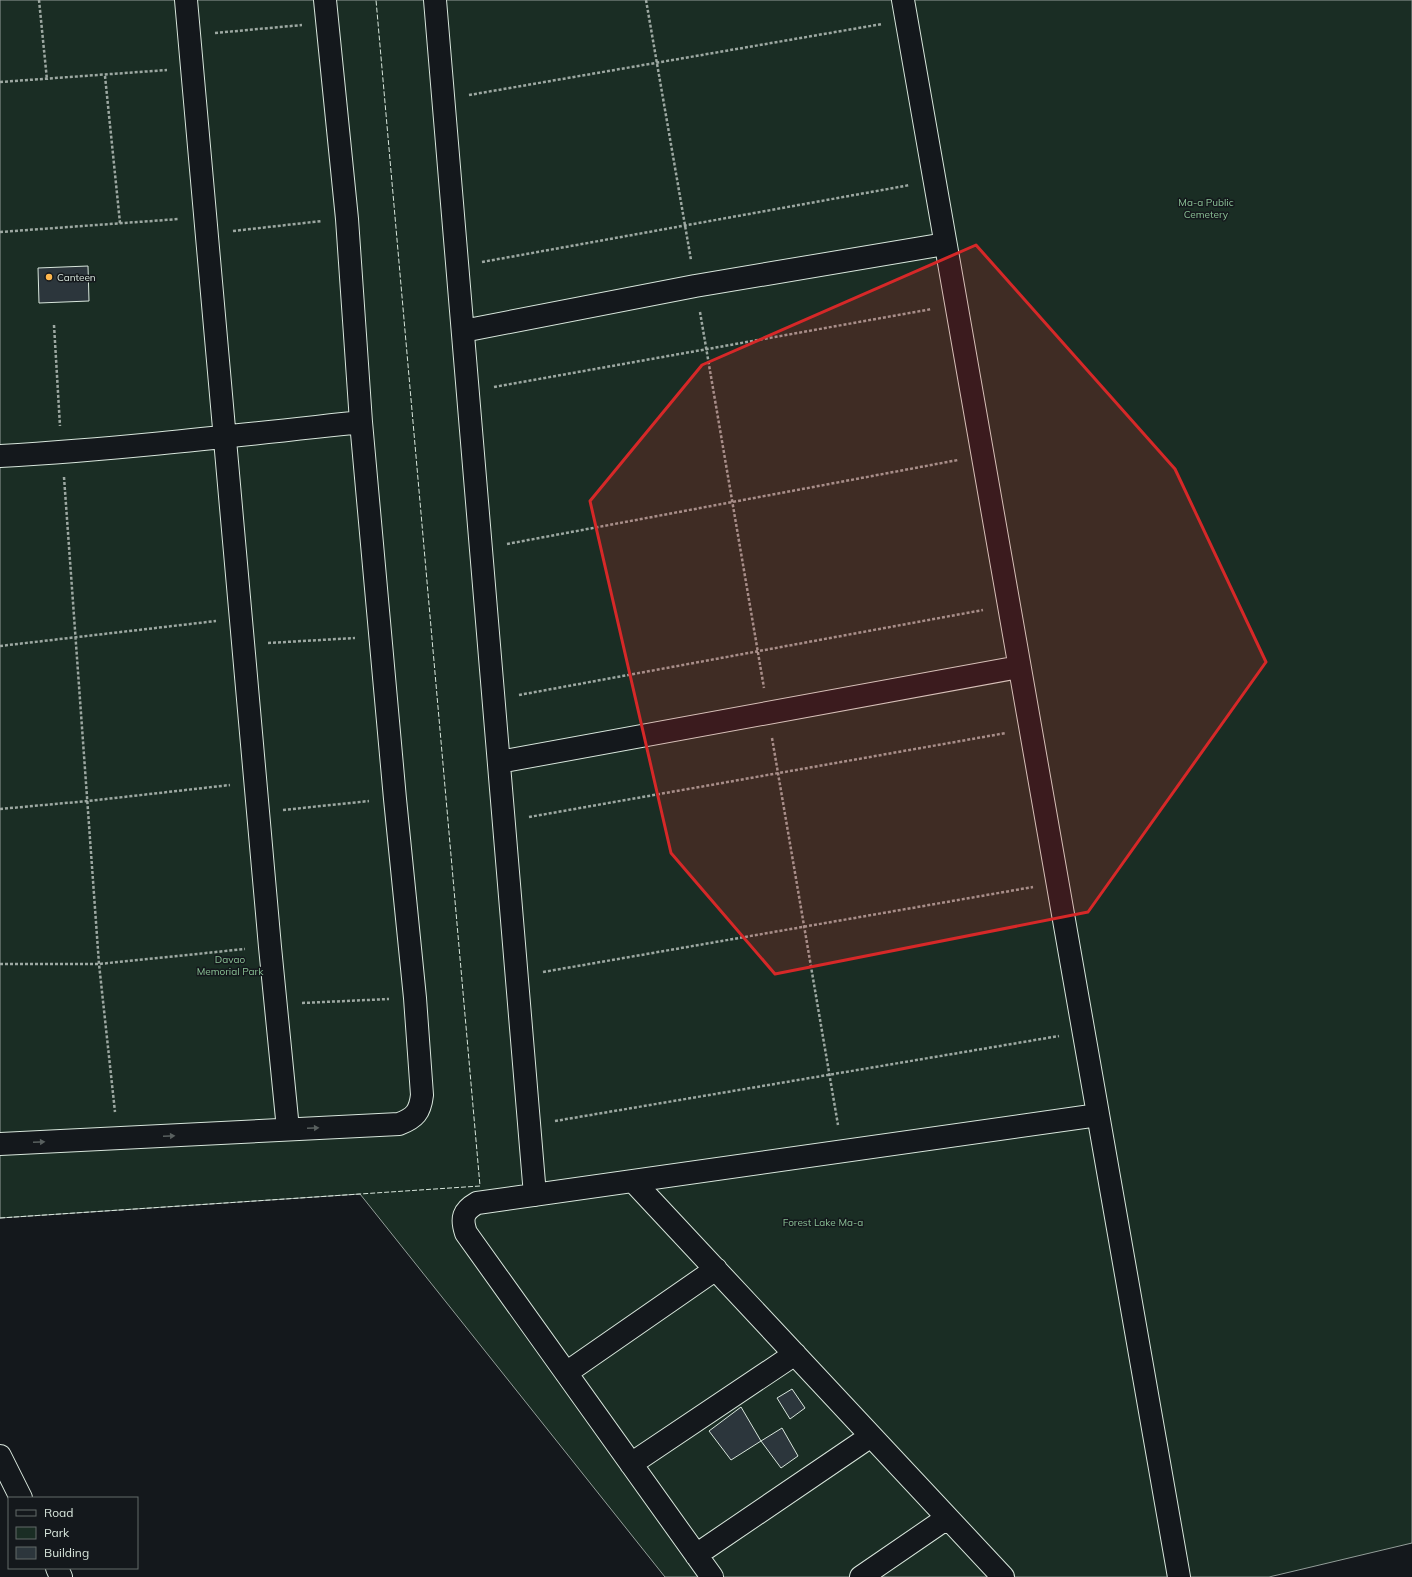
<svg xmlns="http://www.w3.org/2000/svg" width="1412" height="1577" font-family="Mulish,sans-serif">
<rect width="100%" height="100%" fill="#14181c"/>
<path fill="#1a2d24" stroke="#939e99" d="M0 0H1412V1543L1269 1577H665L360 1194 0 1218Z"/>
<path fill="#2c363c" stroke="#d8e6dc" d="M88 266 89 301 39 303 38 268Z
M792 1389 805 1408 790 1419 777 1398Z
M741 1407 761 1441 731 1460 709 1431Z
M782 1428 798 1456 781 1468 761 1441Z"/>
<g fill="none" stroke-linecap="round" stroke-linejoin="round">
<g stroke="#d8e6dc" stroke-width="24">
<path id="minor" d="M186 0 270 947 288 1129
M435 0 535 1195
M903 0 1179 1577
M463 331 695 286 945 244
M0 456C121 449 241 435 361 422
M499 762 1019 667
M0 1144 399 1124C415 1118 420 1112 422 1095L415 998 395 799 361 422 347 219 325 0
M633 1181 1003 1577
M566 1373 716 1269
M0 1456 21 1498
M631 1464 795 1354
M696 1555 871 1436
M57 1568 61 1577
M712 1577 466 1233C461 1218 463 1211 477 1203L1098 1115
M861 1577 947 1518"/>
</g>
<path stroke="#9da8a2" stroke-width="2.5" stroke-dasharray="3 2" stroke-linecap="butt" d="M39 0 47 80
M646 0 691 260
M215 33 302 25
M105 76 120 223
M0 82 167 70
M469 95 882 24
M233 231 322 221
M0 232 179 219
M482 262 910 185
M700 312 764 688
M54 325 60 426
M494 387 932 309
M64 477 99 964 115 1112
M507 544 958 460
M268 643 355 638
M0 646 216 621
M519 695 983 610
M772 738 838 1125
M0 809 88 801 230 785
M283 810 369 801
M529 817 1006 733
M0 964H99L245 949
M543 972 1033 887
M302 1003 389 999
M555 1121 1059 1036"/>
<use href="#minor" stroke="#14181c" stroke-width="22"/>
<path stroke="#d8e6dc" stroke-width="1" stroke-dasharray="5 2" stroke-linecap="butt" d="M0 1218 480 1186 376 0"/>
</g>
<defs><path id="oneway-solid" d="M-6-.8H1V-3.2L6.5 0L1 3.2V.8H-6Z"/></defs>
<g fill="#59605f">
<use href="#oneway-solid" transform="translate(313 1128) rotate(-3)"/>
<use href="#oneway-solid" transform="translate(169 1136) rotate(-3)"/>
<use href="#oneway-solid" transform="translate(39 1142) rotate(-3)"/>
</g>
<path fill="#d62828" fill-opacity="0.2" stroke="#d62828" stroke-width="3" stroke-linejoin="round" d="M976 245 1175 469 1266 662 1088 912 775 974 671 853 590 501 702 365Z"/>
<circle fill="#ffb74d" stroke="#14181c" stroke-width="1.5" cx="49" cy="277" r="4"/>
<g text-anchor="middle" dominant-baseline="central" stroke-width="3" stroke-linejoin="round" paint-order="stroke">
<g font-size="10" fill="#8ac095" stroke="#14181c">
<text x="1206" y="202">Ma-a Public<tspan x="1206" dy="12">Cemetery</tspan></text>
<text x="230" y="959">Davao<tspan x="230" dy="12">Memorial Park</tspan></text>
<text x="823" y="1222">Forest Lake Ma-a</text>
</g>
<g font-size="10" fill="#d8e6dc" stroke="#14181c" text-anchor="start">
<text x="57" y="277">Canteen</text>
</g>
</g>
<rect x="8" y="1497" width="130" height="72" fill="#14181c" stroke="#626a69"/>
<rect x="16" y="1510" width="20" height="6" fill="#14181c" stroke="#626a69"/>
<text x="44" y="1517" font-size="12" fill="#d8e6dc">Road</text>
<rect x="16" y="1527" width="20" height="12" fill="#1a2d24" stroke="#626a69"/>
<text x="44" y="1537" font-size="12" fill="#d8e6dc">Park</text>
<rect x="16" y="1547" width="20" height="12" fill="#2c363c" stroke="#626a69"/>
<text x="44" y="1557" font-size="12" fill="#d8e6dc">Building</text>
</svg>
